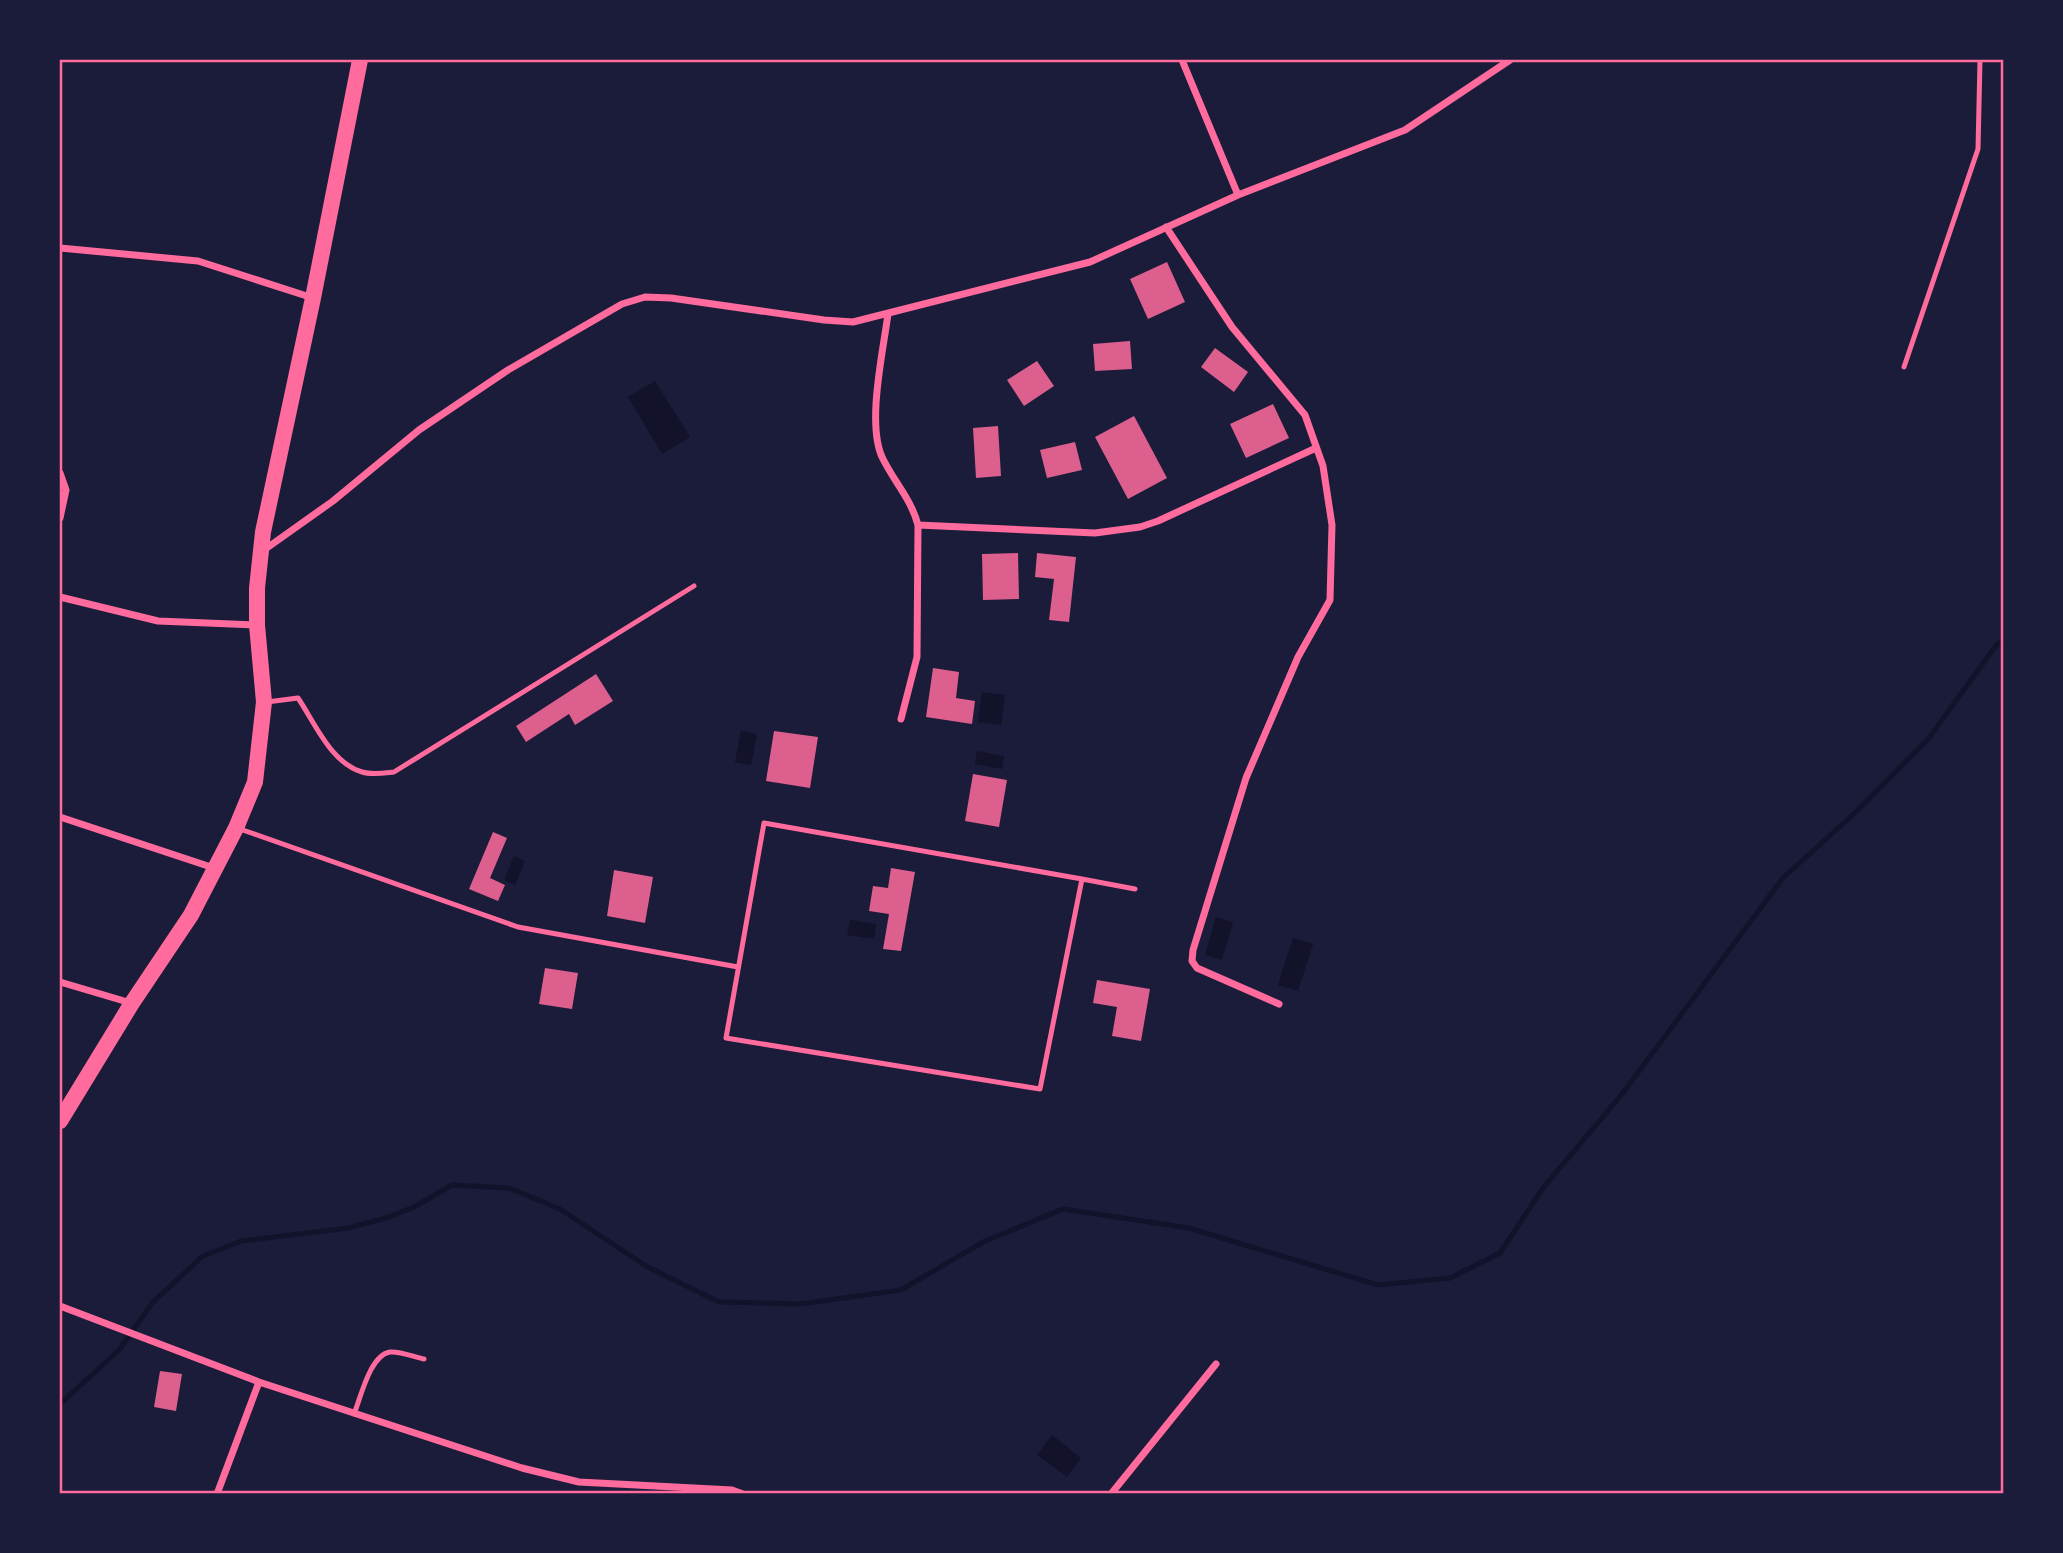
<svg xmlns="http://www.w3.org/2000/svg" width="2063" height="1553" font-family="'Times New Roman',serif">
<rect width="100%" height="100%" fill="#1b1b3a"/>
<path fill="#12122b" d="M655 381 690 437 662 454 628 397Z
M982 692 1005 695 1001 725 978 722Z
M741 731 757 734 751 765 735 762Z
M977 751 1004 756 1002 769 975 764Z
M514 856 525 861 515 885 504 880Z
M1216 917 1233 922 1222 960 1205 955Z
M850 920 876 924 874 939 847 935Z
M1293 938 1313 944 1298 991 1278 985Z
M1052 1435 1081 1458 1067 1477 1037 1455Z"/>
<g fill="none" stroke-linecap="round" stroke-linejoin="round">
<path stroke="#12122b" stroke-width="5" d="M60 1404 119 1350 153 1302 203 1256 241 1241 348 1228 386 1218 414 1207 452 1185 509 1188 560 1209 646 1266 719 1302 801 1304 901 1290 983 1242 1063 1209 1189 1228 1378 1285 1450 1278 1500 1253 1543 1188 1622 1094 1783 878 1858 810 1929 738 1997 644 2004 641"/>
</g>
<path fill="#dd5f8e" d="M1167 262 1185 302 1148 319 1130 279Z
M1130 341 1132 369 1095 371 1093 344Z
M1215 348 1248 372 1234 392 1201 367Z
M1037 361 1054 386 1024 406 1007 380Z
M1273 404 1289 438 1246 458 1230 424Z
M1134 416 1167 478 1128 499 1095 437Z
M998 426 1001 476 976 478 973 428Z
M1075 442 1082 470 1047 478 1040 450Z
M1018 553 1019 599 983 600 982 554Z
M1037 553 1076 557 1069 622 1049 620 1054 579 1035 577Z
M933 668 959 672 956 698 975 701 972 724 926 717Z
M596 674 613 701 575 725 569 714 526 742 516 726Z
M774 731 818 737 810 788 766 781Z
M973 774 1007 780 999 827 965 821Z
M493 832 507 838 490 878 505 885 498 901 469 889Z
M891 868 915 872 901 951 883 949 889 914 869 911 873 886 888 888Z
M614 870 653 877 645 923 607 916Z
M545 968 578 973 572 1009 539 1004Z
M1097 980 1150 989 1141 1041 1112 1036 1117 1007 1093 1003Z
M160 1371 182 1374 176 1411 154 1407Z"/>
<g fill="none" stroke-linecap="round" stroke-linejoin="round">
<path stroke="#ff6b9d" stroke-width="5" d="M1904 367 1978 149 1980 60
M267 702 298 698C315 723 331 763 362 772 372 775 384 773 394 772L694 586
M240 829 518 927 738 967
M1082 879 1040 1089 726 1038 764 823 1082 879 1135 889
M354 1414C361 1397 370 1355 390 1352 400 1351 414 1357 424 1359"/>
<path stroke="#ff6b9d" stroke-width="7" d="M1182 60 1238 195
M1166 227 1232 327 1305 415 1323 466 1332 525 1330 600 1298 657 1246 778 1193 950 1192 961 1197 968 1279 1004
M60 248 198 261 313 298
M888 314C883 352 866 426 883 459 895 483 911 499 918 525L917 657 901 719
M60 473 66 490 60 518
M918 525 1095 533 1140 527 1158 521 1316 448
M264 550 333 501 419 430 508 370 622 304 645 297 671 298 824 320 853 322 1090 262 1238 195 1405 130 1510 60
M60 597 158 621 257 625
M60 817 214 868
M60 982 131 1003
M60 1306 259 1382 522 1468 579 1482 732 1490 743 1494
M217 1494 259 1382
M1111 1494 1216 1364"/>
<path stroke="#ff6b9d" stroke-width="16" d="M60 1121 132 1003 191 915 236 828 255 782 264 702 257 625V588L263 532 313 298 360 60"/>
</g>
<rect width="2063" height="1553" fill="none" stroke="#1b1b3a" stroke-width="122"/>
<rect x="61" y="61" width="1941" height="1431" fill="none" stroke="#ff6b9d" stroke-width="2.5"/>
</svg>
